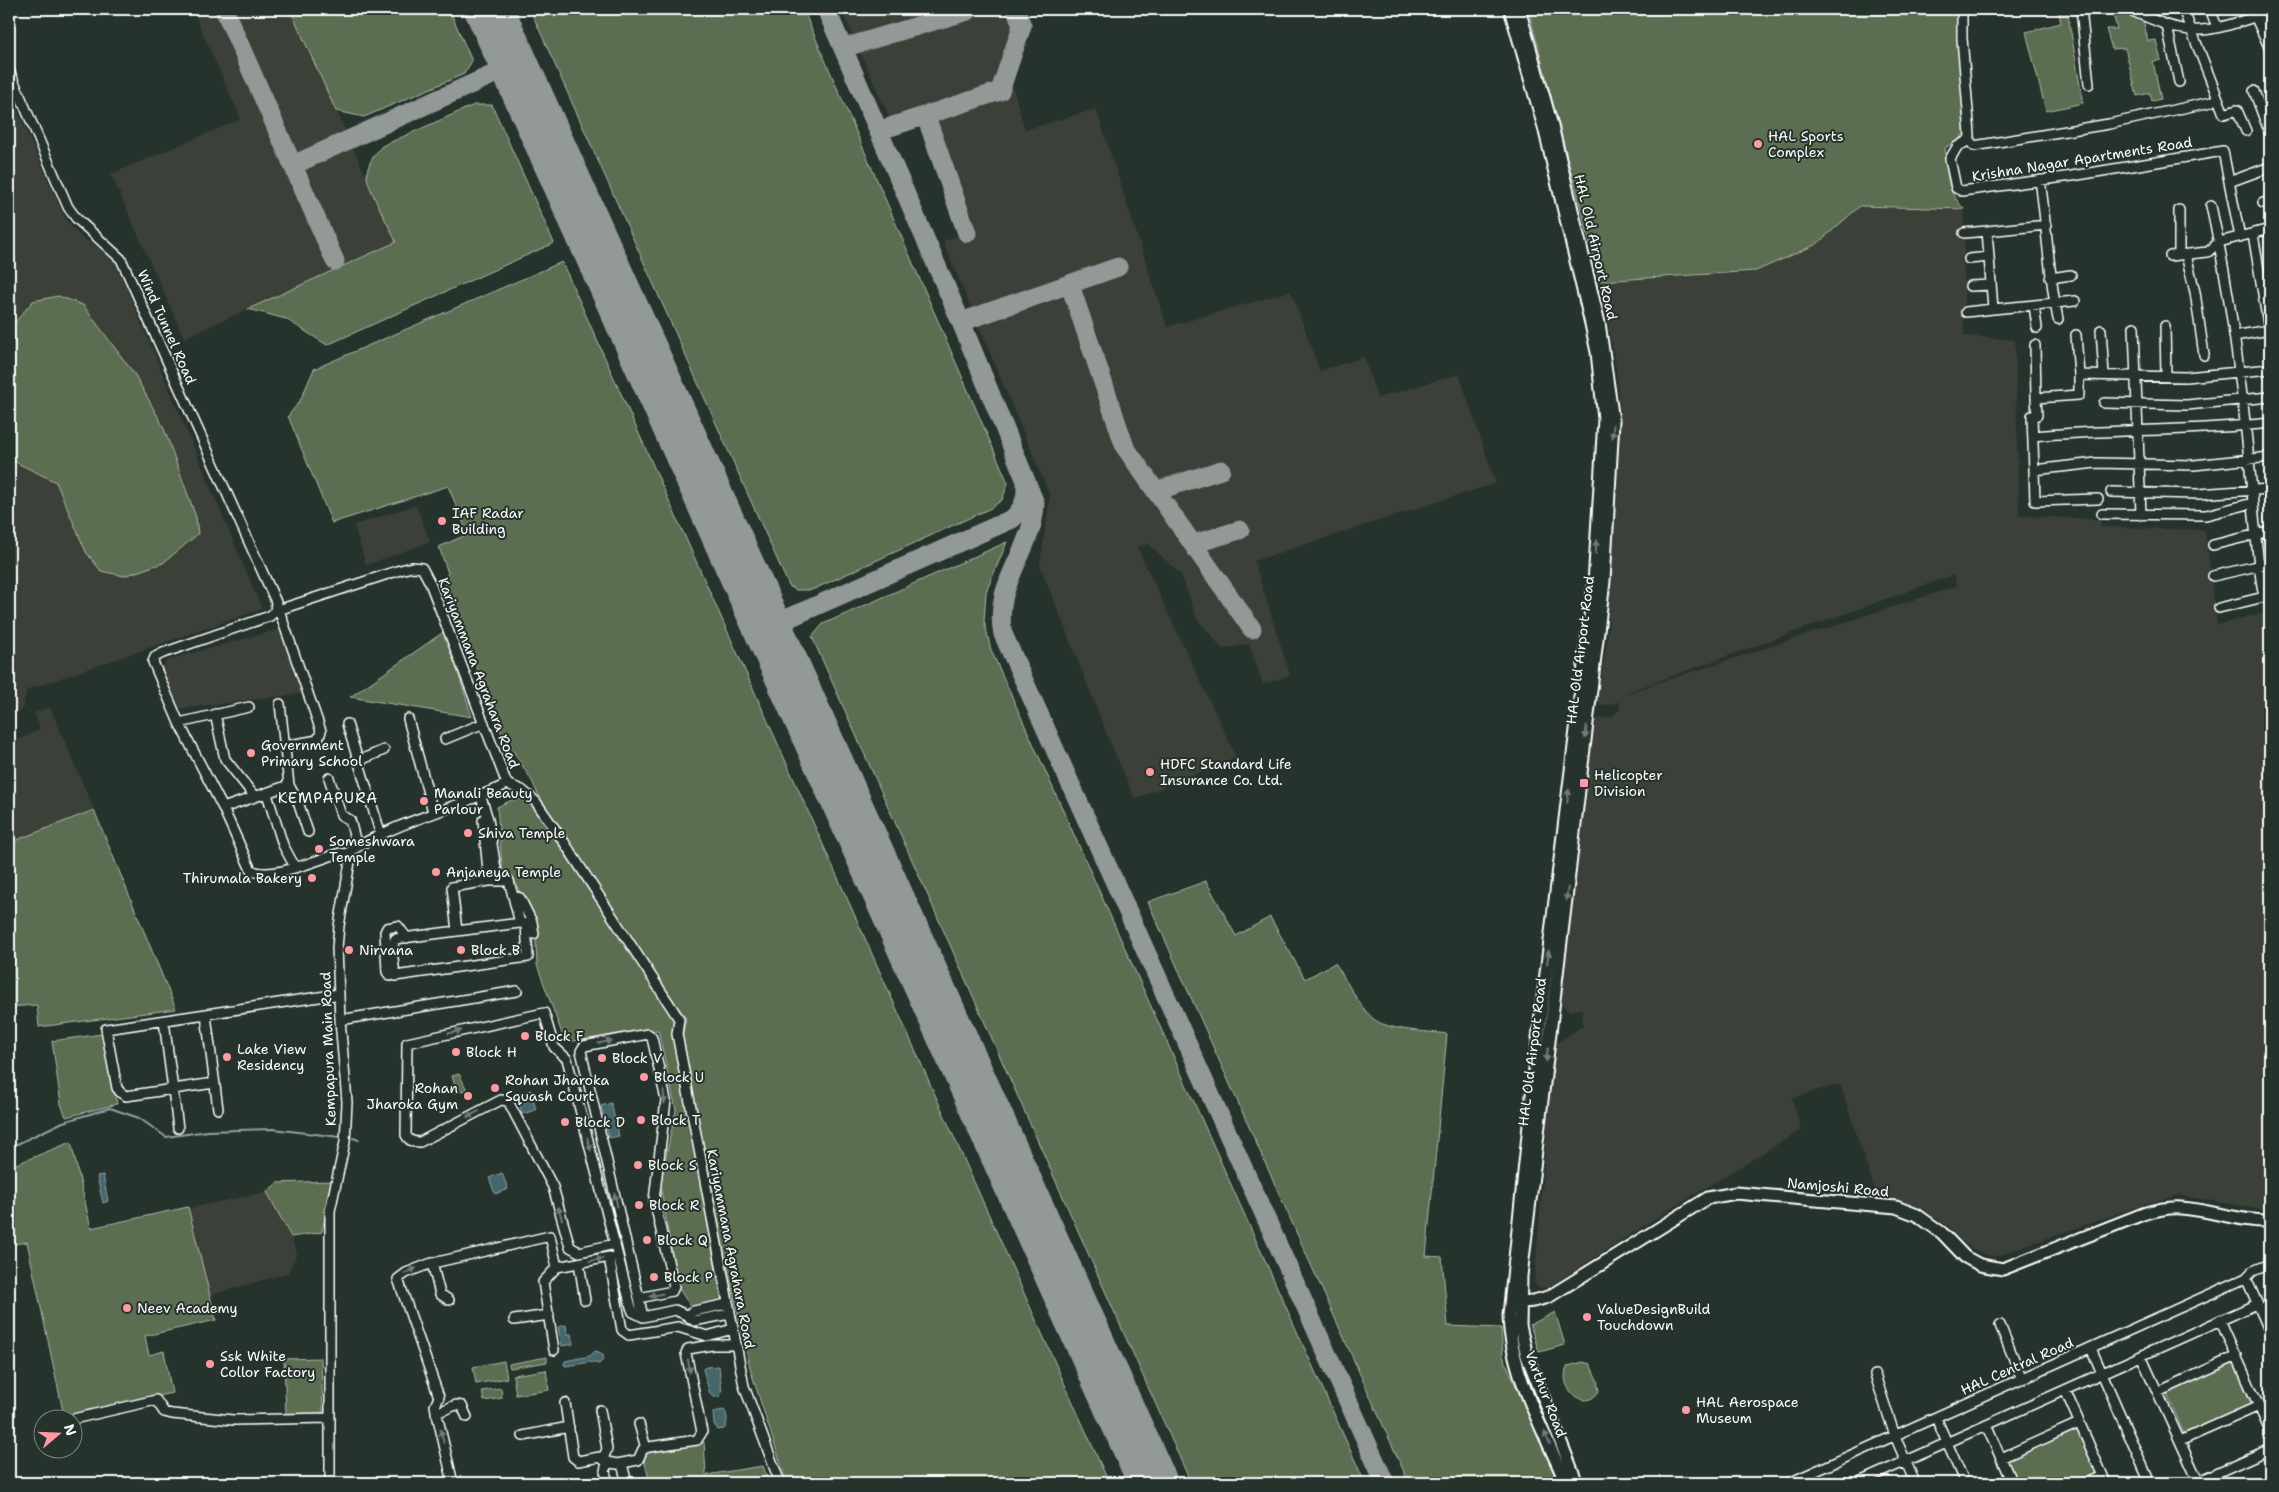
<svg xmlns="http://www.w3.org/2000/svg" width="2279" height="1492" font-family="'Shantell Sans',sans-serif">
<rect width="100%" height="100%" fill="#26332d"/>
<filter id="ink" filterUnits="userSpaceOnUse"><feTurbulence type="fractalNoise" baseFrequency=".02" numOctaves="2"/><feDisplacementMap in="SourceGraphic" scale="10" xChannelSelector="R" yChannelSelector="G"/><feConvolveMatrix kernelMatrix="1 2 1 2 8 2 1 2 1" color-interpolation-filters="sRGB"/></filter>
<g filter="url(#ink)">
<path fill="#3a4138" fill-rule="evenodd" d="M192 9H290L396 242 184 338 111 174 241 119Z
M841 9H1016L1028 46 1004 57 1025 130 1096 109 1167 327 1291 291 1320 371 1364 357 1377 398 1459 374 1496 483 1254 561 1290 675 1263 684 1249 644 1223 649 1197 619 1181 575 1149 544 1137 547 1236 757 1135 799 1108 737 1040 565 1050 496 943 241 962 235 923 126 916 122 902 127 897 135Z
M9 92 66 220 82 238 113 256 262 609 26 690 23 708 9 719Z
M1860 206 1964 209V336L2015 340 2019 516 2100 519 2101 527 2205 530 2217 625 2270 611V1209L2263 1210 2178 1195 2145 1204 1994 1257 1983 1254 1963 1243 1949 1227 1920 1207 1876 1194 1840 1084 1792 1098 1801 1130 1656 1218 1549 1287 1539 1288 1534 1283 1554 1045 1583 1026 1582 1009 1569 1011 1563 1006 1559 996 1595 719 1611 717 1620 709 1619 702 1607 705 1597 703 1608 634 1620 412 1616 367 1600 281 1756 271 1817 244ZM1953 575 1957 586 1627 693V692Z
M416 505 430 542 366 565 354 525Z
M283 628 305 693 179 709 161 668 168 660Z
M50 707 94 810 9 844V745L40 729 34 713Z
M267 1192 291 1237 297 1253 288 1273 210 1295 216 1320 145 1336 149 1355 164 1351 172 1393 64 1416 27 1242Z"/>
<path fill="#5b6e51" stroke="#adb6a8" d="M290 9H449L472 61 464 74 364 117 336 111Z
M530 9H803L1008 483 1002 500 991 508 812 590H796L789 586Z
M1528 9H1956L1965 133 1958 140 1945 148C1948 175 1945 188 1964 209L1860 206 1817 244 1756 271 1600 281Z
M2058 9H2067L2083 103 2046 111 2026 32 2061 23Z
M2112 10 2143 19 2148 41 2156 40 2161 60 2153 62 2161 99 2152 101 2150 93 2137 96 2125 48 2112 49 2106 29H2117Z
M474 105H492L554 243 327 345 286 319 248 309 396 242C390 227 368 189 367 177 366 165 375 154 382 146Z
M562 262 1109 1483H787L751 1372 723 1247 682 1036 686 1019 540 799 532 781 500 730 444 580 448 573 439 547 468 534 448 486 332 523 288 416 300 401 314 369Z
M58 296 83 305 135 375 163 426 196 517 198 534 163 563 124 576 101 571 86 552 56 482 11 460 9 456V327L12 326 33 301Z
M1007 542 986 592 984 621 991 650 1365 1483H1191L812 637 823 624Z
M445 631 472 717 350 697Z
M514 799 529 800 674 1019 673 1034 722 1302 691 1307 677 1286 660 1183 676 1110 658 1030 565 1042 537 965 535 923 512 876H503L497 807Z
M94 810 176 1009 39 1027 37 1005 9 1007V843Z
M1206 881 1236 936 1270 917 1305 979 1335 963C1346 979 1360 1009 1375 1020 1391 1031 1427 1031 1447 1034L1426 1256 1442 1257 1448 1326 1501 1328 1503 1356 1558 1483H1409L1148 902Z
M102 1034 117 1104 66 1117 61 1104 52 1041Z
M459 1074 467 1090 454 1093 452 1087 455 1086 452 1076Z
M71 1142 91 1228 188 1207 216 1320 145 1336 149 1355 164 1351 172 1393 64 1416 27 1242 9 1245V1167Z
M332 1181 322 1232 291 1237 267 1192 277 1183Z
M1555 1312 1565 1345 1539 1352 1530 1325Z
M547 1357V1362L510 1368 509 1364Z
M321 1358 323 1413 286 1415 284 1359Z
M2234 1360 2254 1406 2185 1436 2165 1390Z
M504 1361 507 1378 476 1384 473 1367Z
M1583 1362 1590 1364 1597 1380 1599 1391C1584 1415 1556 1385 1568 1366Z
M546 1370 549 1390 516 1395 513 1375Z
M501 1388 502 1398 484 1401 482 1391Z
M2077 1429 2097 1474 2077 1483H2018L2007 1460Z
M704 1442 706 1475 763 1466 769 1483H650L642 1452Z"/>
<path fill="#44666b" stroke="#8fa3a6" d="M531 1090 536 1110 522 1114 517 1094Z
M611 1103 619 1136 609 1138 601 1106Z
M502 1173 508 1189 495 1194 489 1178Z
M103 1175 108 1201 103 1203 97 1176Z
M566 1325 567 1334H571L573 1344 562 1346 558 1327Z
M595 1351 599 1352 603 1355V1360L599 1364 591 1362 566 1366 564 1365 565 1361 590 1356Z
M719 1366 722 1393 719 1397H714L710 1394 703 1369 706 1367Z
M724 1410C728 1416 728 1423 724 1429L718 1430 714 1424 713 1412Z"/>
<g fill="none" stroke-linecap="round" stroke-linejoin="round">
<path stroke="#8fa3a6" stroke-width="2" d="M353 1138 359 1140
M9 1148 63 1122 110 1108 139 1118 166 1137 208 1131 273 1129 340 1137"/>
<path stroke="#929996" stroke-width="19" d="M224 9 335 261
M826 9 961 322 1035 503C1034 550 992 583 1003 634L1385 1483
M843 48 968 11
M929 114 928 122 967 233
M878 131 1000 91 1022 26 1016 9
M293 165 514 65
M1070 285 1125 447 1252 629
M961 322 1118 267
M1156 491 1221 470
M1193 544 1240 530
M760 612 776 620 791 617
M774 644 780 628 791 617 1012 519C1023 509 1027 499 1026 484"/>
<path stroke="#929996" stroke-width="49" d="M489 9 1153 1483"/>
<g stroke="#fff" stroke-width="12">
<path id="minor" d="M1962 9V38L1970 135 1969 140 1957 147 1950 159 1956 188 1962 191 2072 176 2223 151 2240 237
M2081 9 2089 84
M2127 9C2148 17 2168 28 2190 30 2216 32 2246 19 2270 12
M2183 9 2224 114 2237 110 2246 131
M2210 9 2217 27
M2255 16 2270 49
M2167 26 2179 82
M9 70 68 207 76 218 121 259 276 602 275 611
M2254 91 2270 134
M1969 140 1974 146 2109 124 2211 102
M2040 180C2046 221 2048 262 2055 303L1993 309 1987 231 2046 225
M2229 182 2270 167
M2263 203 2270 201
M2211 206C2232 300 2243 396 2252 491 2255 527 2257 562 2264 597L2270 595
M2179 210V255
M1964 233 1987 231
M2186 255 2195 292 2204 355
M2170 256 2208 252 2219 242 2270 229
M1969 259 1989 257
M2050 278 2071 275
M1970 286 1991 285
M2034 305 2037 328
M1966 312 1993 309
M2058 319 2055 303 2075 301
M2165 326 2166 376
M2134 327 2141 515
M2101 330 2104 375
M2076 335 2079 375
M2234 336 2269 330 2253 234
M2035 345 2036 398
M2270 369 2186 377 2079 375V395L2036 398 2037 415 2032 416 2034 470 2096 463 2194 465 2270 457
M2104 403 2187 405 2270 397
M2033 436C2112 429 2191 432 2270 423
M2034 470 2035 501 2098 499
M2111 492 2198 494 2270 489
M2102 514 2206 515 2253 503
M2213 545 2270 531
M2213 576 2270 563
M2219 608 2264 597
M279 610 321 731 318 740 284 746
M280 704 289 785 298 802 308 832
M215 714 225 759 255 797
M408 719 433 812
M179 723 249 707
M347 724 381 835
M445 739 484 723
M358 761 384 750
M329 778 341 815 350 820 357 847
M267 794 283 845 295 867
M481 797 488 819 498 881
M223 808 289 785
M483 820 489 881
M346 854 340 853C318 859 272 881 251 870L223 808 179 723 153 662 155 657 163 653 270 616 275 611 400 570 412 567 422 568 430 583 507 784 522 790 536 802 564 842 679 1019 677 1034 744 1386 780 1483
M346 854C395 821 454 810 507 784
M514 896 520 898 532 922 534 934
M457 931 520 923 526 924 528 957 395 976 392 949 395 939 457 931 452 887 489 881H509L520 923
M390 976 387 972 385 932 387 928 398 926 407 938
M206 1015 218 1109
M340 1020 517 991
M164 1021 178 1128
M214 1083 126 1096 121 1093 117 1088 106 1029 339 994
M615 1244 579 1252 570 1247 553 1187 508 1101 501 1100 420 1142C413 1142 409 1141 406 1135L407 1043 544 1013 554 1047 567 1059 631 1307 633 1312 643 1317 675 1310 686 1315
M432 1263 440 1294 449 1300
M579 1263 585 1300
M2246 1278 2270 1332
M639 1298 672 1291 674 1287 654 1200 666 1100 652 1038 648 1034 584 1046 581 1051 639 1298 643 1317
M727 1304 694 1311 686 1315 694 1321 729 1314
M514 1320 549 1315
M2220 1320 2270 1431
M2000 1325 2022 1379
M2091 1348 2150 1483
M554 1350 543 1282 557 1267
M2141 1356 2199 1483
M1875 1375 1895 1436 1915 1483
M2065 1390 2106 1483
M2158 1392 2237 1356
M565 1403 573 1457 578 1461 600 1457 607 1462
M600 1410 607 1449 603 1459
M436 1413 456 1405 462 1406 467 1417
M1936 1418 1965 1483
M69 1420 156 1400 164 1412 172 1414 233 1420 329 1418
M639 1424 646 1448
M1986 1425 2012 1483
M523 1436 569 1427
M2180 1441 2259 1406
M2001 1458 2079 1423
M623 1468 627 1483
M330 1483V1211L345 1142 347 1102 340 1020 337 948 339 926 350 862 346 854
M453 1483 435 1406 439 1397 398 1279 406 1273 429 1264 550 1236 557 1267 609 1257 622 1330 629 1335 678 1327 707 1336 733 1329
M608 1483 605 1471 607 1462 617 1464 638 1460 643 1449 649 1447 697 1440 702 1432 686 1353 688 1349 712 1345H736
M1789 1483 2246 1278 2253 1271 2270 1264
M1857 1483 2257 1304
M2086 1483 2103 1476
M2194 1483 2270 1449"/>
</g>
<g stroke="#fff" stroke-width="15">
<path id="major" d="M1510 9 1544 127 1591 324 1597 352 1604 419 1594 584 1539 1030 1509 1315C1510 1372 1544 1431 1566 1483
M1519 9 1552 126 1599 323 1613 421 1604 581 1521 1276 1520 1326 1527 1356 1577 1483
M1514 1300C1527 1304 1539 1300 1550 1296L1708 1198 1736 1193 1896 1207 1917 1215 1942 1233 1965 1257 1980 1265 2003 1269 2143 1214C2156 1210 2168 1207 2181 1208 2211 1210 2240 1222 2270 1221"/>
</g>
<use href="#minor" stroke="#26332d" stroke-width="9"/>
<use href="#major" stroke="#26332d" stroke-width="11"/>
</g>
<defs><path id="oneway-solid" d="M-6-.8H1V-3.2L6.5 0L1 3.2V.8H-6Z" transform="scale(1.25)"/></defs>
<g fill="#727a76">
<use href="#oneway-solid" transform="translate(1613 431) rotate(93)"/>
<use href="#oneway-solid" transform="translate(1596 547) rotate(-87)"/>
<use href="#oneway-solid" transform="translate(1586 732) rotate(96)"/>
<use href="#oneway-solid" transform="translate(1568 796) rotate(-83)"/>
<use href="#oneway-solid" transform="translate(1567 894) rotate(97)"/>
<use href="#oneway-solid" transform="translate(1548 957) rotate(-83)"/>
<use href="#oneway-solid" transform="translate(455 1032) rotate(-12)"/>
<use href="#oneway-solid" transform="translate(605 1042) rotate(-11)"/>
<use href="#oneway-solid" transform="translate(1547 1055) rotate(97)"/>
<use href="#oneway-solid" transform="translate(664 1097) rotate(86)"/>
<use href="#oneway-solid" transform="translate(473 1114) rotate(153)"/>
<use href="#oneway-solid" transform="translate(589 1144) rotate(75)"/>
<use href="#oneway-solid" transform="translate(616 1200) rotate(-103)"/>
<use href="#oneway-solid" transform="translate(560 1213) rotate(-106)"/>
<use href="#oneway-solid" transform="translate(596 1260) rotate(-10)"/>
<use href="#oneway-solid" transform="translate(410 1271) rotate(-25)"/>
<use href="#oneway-solid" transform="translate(656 1295) rotate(168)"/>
<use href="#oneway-solid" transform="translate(689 1366) rotate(80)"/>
<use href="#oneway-solid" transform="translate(442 1436) rotate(-103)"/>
<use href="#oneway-solid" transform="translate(1547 1438) rotate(-113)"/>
</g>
</g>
<g fill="#ff9aa2" stroke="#26332d" stroke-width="2">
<circle cx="1758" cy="144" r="5"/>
<circle cx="442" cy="521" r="5"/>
<circle cx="251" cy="753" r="5"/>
<circle cx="1150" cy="772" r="5"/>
<rect x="1579" y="778" width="10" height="10" rx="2.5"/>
<circle cx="424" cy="801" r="5"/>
<circle cx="468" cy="833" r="5"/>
<circle cx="319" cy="849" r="5"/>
<circle cx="436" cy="872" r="5"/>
<circle cx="312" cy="878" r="5"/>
<circle cx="349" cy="950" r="5"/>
<circle cx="461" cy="950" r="5"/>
<circle cx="525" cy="1036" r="5"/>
<circle cx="456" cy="1052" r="5"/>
<circle cx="227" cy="1057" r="5"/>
<circle cx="602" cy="1058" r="5"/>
<circle cx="644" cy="1077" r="5"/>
<circle cx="495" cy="1088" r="5"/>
<circle cx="468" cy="1096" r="5"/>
<circle cx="641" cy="1120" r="5"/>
<circle cx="565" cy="1122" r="5"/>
<circle cx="638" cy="1165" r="5"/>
<circle cx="639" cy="1205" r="5"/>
<circle cx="647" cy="1240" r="5"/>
<circle cx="654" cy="1277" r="5"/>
<circle cx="127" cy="1308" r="5"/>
<circle cx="1587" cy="1317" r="5"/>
<circle cx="210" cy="1364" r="5"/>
<circle cx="1686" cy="1410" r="5"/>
</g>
<g text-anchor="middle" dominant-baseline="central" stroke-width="4" stroke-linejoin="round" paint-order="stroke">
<g font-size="14" fill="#fff" stroke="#26332d" text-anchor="start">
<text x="1768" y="136">HAL Sports<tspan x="1768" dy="16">Complex</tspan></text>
<text x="452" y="513">IAF Radar<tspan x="452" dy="16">Building</tspan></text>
<text x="261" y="745">Government<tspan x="261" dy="16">Primary School</tspan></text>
<text x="1160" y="764">HDFC Standard Life<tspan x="1160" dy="16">Insurance Co. Ltd.</tspan></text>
<text x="1594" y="775">Helicopter<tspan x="1594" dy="16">Division</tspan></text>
<text x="434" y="793">Manali Beauty<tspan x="434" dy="16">Parlour</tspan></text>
<text x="478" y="833">Shiva Temple</text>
<text x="329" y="841">Someshwara<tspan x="329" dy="16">Temple</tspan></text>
<text x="446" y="872">Anjaneya Temple</text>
<text x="302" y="878" text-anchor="end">Thirumala Bakery</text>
<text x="359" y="950">Nirvana</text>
<text x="471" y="950">Block B</text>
<text x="535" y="1036">Block F</text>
<text x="237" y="1049">Lake View<tspan x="237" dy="16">Residency</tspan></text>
<text x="466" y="1052">Block H</text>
<text x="612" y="1058">Block V</text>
<text x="654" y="1077">Block U</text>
<text x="505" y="1080">Rohan Jharoka<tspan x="505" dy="16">Squash Court</tspan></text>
<text x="458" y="1088" text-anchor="end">Rohan<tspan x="458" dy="16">Jharoka Gym</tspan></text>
<text x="651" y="1120">Block T</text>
<text x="575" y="1122">Block D</text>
<text x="648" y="1165">Block S</text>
<text x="649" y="1205">Block R</text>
<text x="657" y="1240">Block Q</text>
<text x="664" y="1277">Block P</text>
<text x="137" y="1308">Neev Academy</text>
<text x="1597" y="1309">ValueDesignBuild<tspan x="1597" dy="16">Touchdown</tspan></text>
<text x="220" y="1356">Ssk White<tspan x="220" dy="16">Collor Factory</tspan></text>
<text x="1696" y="1402">HAL Aerospace<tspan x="1696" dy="16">Museum</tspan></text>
</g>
<g font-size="14" fill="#fff" stroke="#26332d">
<text transform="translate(2082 159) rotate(-9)">Krishna Nagar Apartments Road</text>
<text transform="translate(1596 247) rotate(77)">HAL Old Airport Road</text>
<text transform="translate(167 327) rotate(66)">Wind Tunnel Road</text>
<text transform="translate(1580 650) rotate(-83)">HAL Old Airport Road</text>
<text transform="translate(479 673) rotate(69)">Kariyammana Agrahara Road</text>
<text transform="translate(328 1049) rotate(-92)">Kempapura Main Road</text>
<text transform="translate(1532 1052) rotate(-83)">HAL Old Airport Road</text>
<text transform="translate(1838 1187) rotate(5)">Namjoshi Road</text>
<text transform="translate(731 1249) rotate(79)">Kariyammana Agrahara Road</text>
<text transform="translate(2017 1366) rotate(-24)">HAL Central Road</text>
<text transform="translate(1546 1394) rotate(69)">Varthur Road</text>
</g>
<g font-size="15" letter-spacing="1" fill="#fff" stroke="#26332d">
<text x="328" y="798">KEMPAPURA</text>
</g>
</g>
<rect width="2279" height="1492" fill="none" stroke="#26332d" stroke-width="30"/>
<rect x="15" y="15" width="2249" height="1462" fill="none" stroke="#fff" stroke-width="2" filter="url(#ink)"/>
<g transform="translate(58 1434) rotate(71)"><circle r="24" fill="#26332d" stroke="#7d8581"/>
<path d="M0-4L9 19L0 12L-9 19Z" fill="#ff9aa2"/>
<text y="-8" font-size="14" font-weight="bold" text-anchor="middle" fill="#ffffff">N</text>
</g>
</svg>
